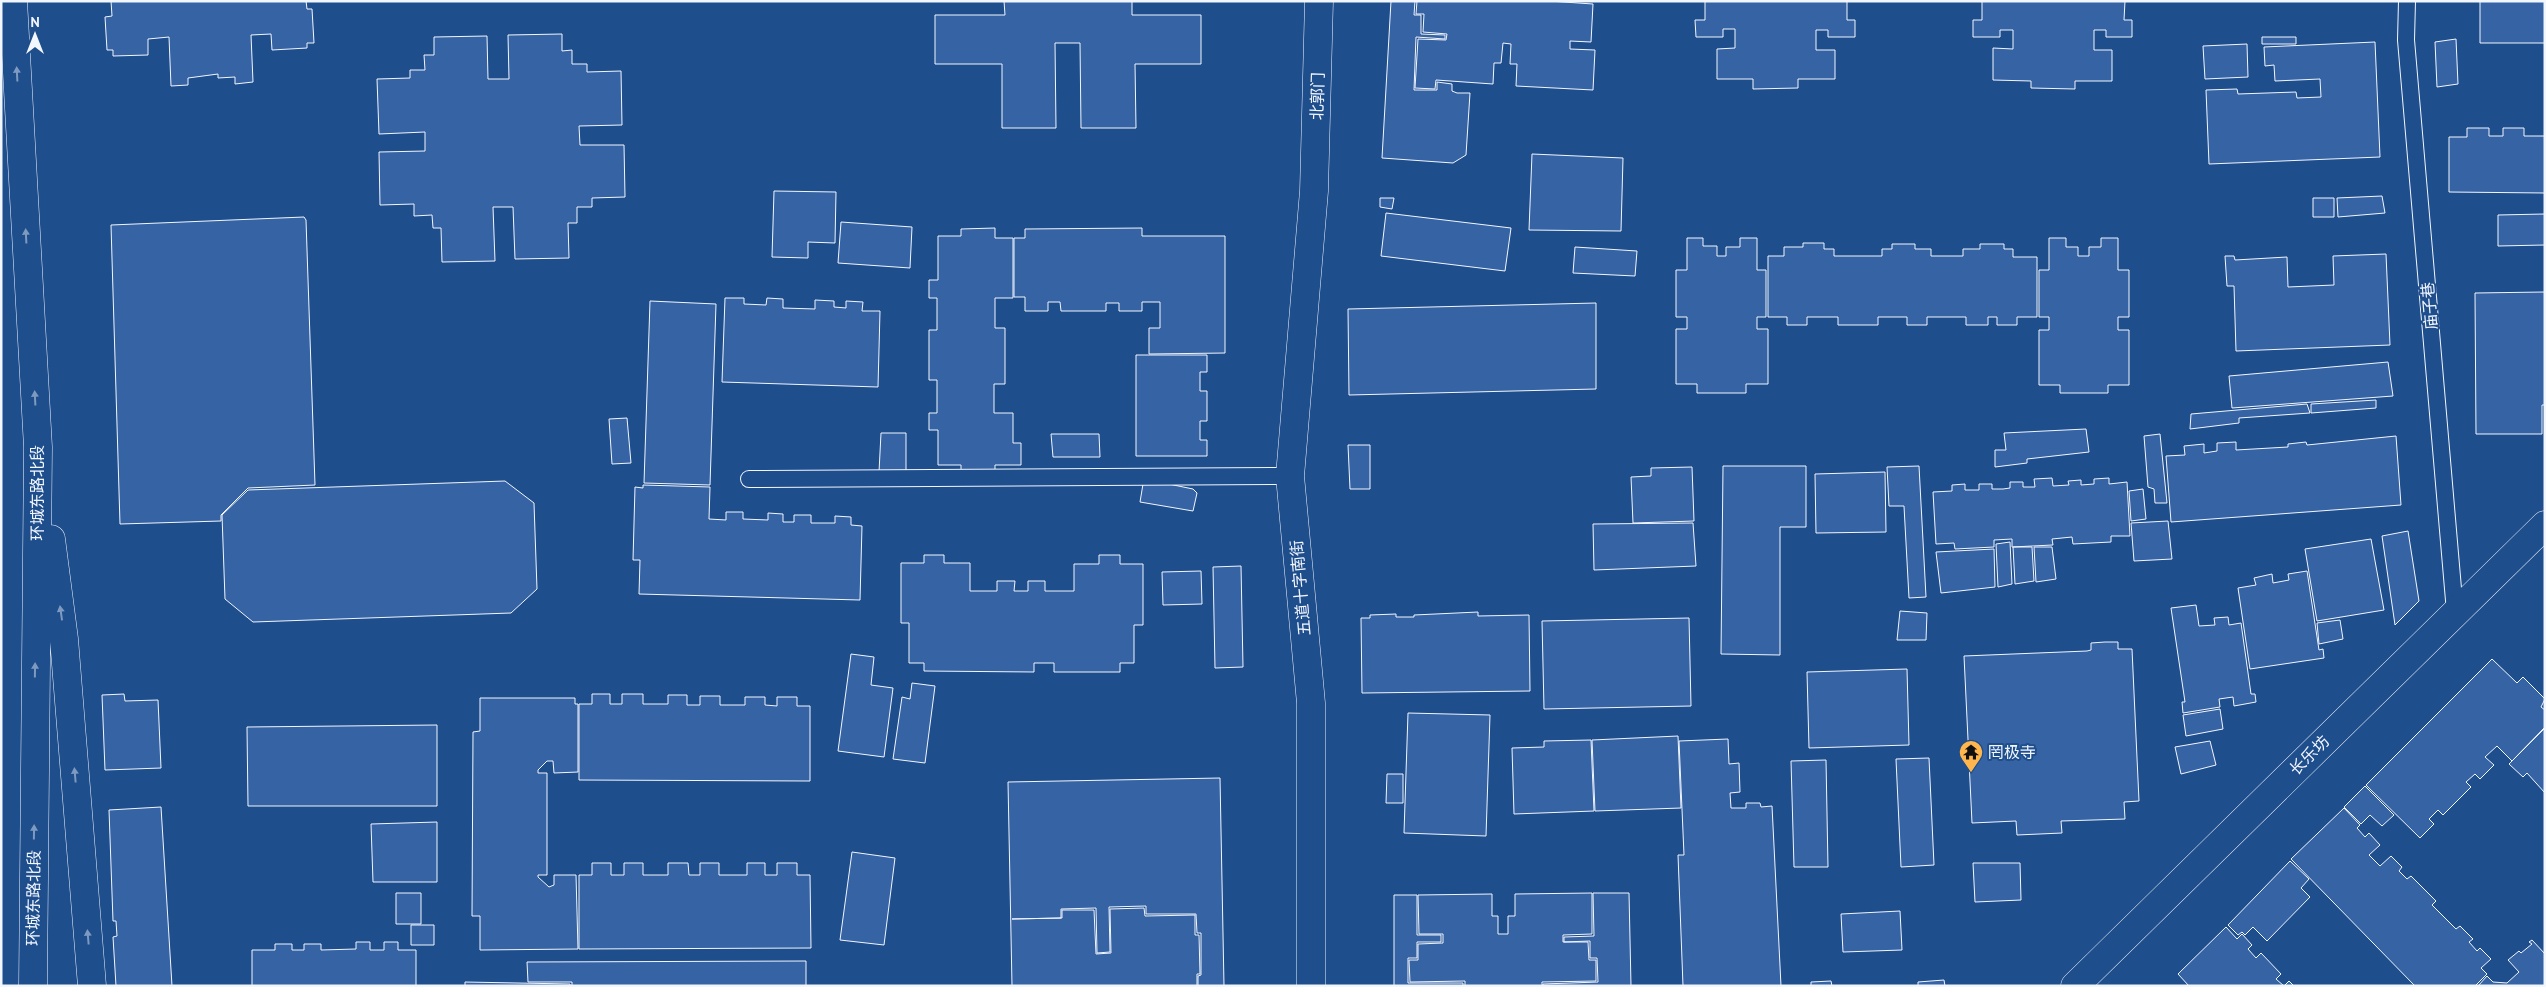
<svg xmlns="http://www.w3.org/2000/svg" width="2546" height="987" font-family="'PT Sans','Noto Sans SC',sans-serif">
<rect width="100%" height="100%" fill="#1f4e8c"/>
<path fill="#3563a3" stroke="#f2f6ff" d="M104 1H306L307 9H312L314 43H307V48L272 50 271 34 251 35 253 82 235 84V77L218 78V74L188 78V85L171 86 169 37 148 39V55L113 56V50H107L105 17 112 16 111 1Z
M1004 1H1132V15H1201V64H1135L1136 128H1081L1080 43H1055L1056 128H1002V64H935V15H1005Z
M1391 1H1415L1414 15H1421V34L1445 35V39L1416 37 1414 90H1437V82L1452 84V91L1457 93H1470L1466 155 1453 163 1382 158Z
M1417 1H1549L1593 4 1591 42 1570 41V49L1595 50 1593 90 1516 86 1517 64H1510L1511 44 1503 43 1501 63H1494L1493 84 1436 80 1435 89 1415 88 1418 39 1446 40 1447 34 1423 32 1424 14H1416Z
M1705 1H1847V20H1855V37H1828V30H1816V50H1835V79H1798V88L1753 89V79H1717V49L1735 48V29H1723V37H1696L1695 20H1705Z
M1982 1H2125L2124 20H2132V37H2106V30H2094V50H2112V81H2075V89L2031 88V81L1993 80V48L2013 49V30H2000V37H1973V20H1982Z
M2480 1H2545V43H2480Z
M562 34V51L572 50V64H587V72L621 71 622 125 579 126 580 145H624L625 197 592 198V207H577V223H568L569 258 515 259 513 207H493L495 261 442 262 441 228H433L432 215 414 216V204L380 205 379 152 425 151V132L379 134 377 79 410 78V70H425L424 55H434V37L487 36 488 79H509L508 35Z
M2262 37H2296V44H2262Z
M2456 39 2458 84 2437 87 2435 42Z
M2375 42 2380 157 2209 164 2206 90 2237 89 2238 94 2296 92 2297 98 2321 97 2320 79 2275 81 2274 65 2265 66 2264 47Z
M2247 44 2248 77 2205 79 2203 46Z
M2467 128H2489V136H2503V128H2524V136H2545V193L2449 192V137H2467Z
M1532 154 1623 158 1621 231 1529 230Z
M774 191 836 192 835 243 808 242V258L772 257Z
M2382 196 2385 213 2338 217 2337 198Z
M1380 198H1394L1392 209 1380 207Z
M2313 198H2334V217H2313Z
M1386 213 1511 228 1505 271 1381 256Z
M2545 214V245L2498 246V215Z
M304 217 306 220 315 485 248 488 221 515V521L120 524 111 225Z
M841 222 912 227 910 268 838 263Z
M995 228V238H1013V298H995V328H1005V384H994V413H1013V443H1021V465H995V474H961V465H938V430H929V413H937V380H929V330H937V298H929V280H938V236H961V229Z
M1142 228V236H1225V353L1149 354V328H1160V302H1142V311H1119V303H1106V311H1061L1060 302H1048V311H1025V297H1014V238H1025V229Z
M1687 238H1703V246H1717V256H1726V247H1740V238H1757V270H1766V317H1757V329H1768V384H1746V393H1697V384H1676V329H1687V317H1676V270H1687Z
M2049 238H2066V247H2078V256H2089V247H2101V238H2118V270H2129V317H2118V330H2129V385H2108V393H2060V385H2039V330H2049V317H2039V270H2049Z
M1803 243H1824V249H1834V256H1882V249H1892V244H1915V249H1931V256H1963V249H1980V244H2004V249H2013V257H2037V317H2017V325H1997V317H1988V325H1966V317H1927V325H1907V317H1878V325H1838V317H1807V325H1787V317H1768V256H1784V247H1803Z
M1575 247 1637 251 1635 276 1573 273Z
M2386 254 2390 345 2236 351 2234 286H2227L2225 256H2234L2235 260 2287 257 2288 287 2334 285 2333 256Z
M2545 292V405H2542V434H2476L2475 293Z
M725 298H744V304L766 305 767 298 783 299V308L815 309V300L834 301V307L846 308V301L863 302 862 311H880L878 387 722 382Z
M650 301 716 304 710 485 644 483Z
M1596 303V389L1349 395 1348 309Z
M1136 355H1207V372H1200V391H1207V421H1200V440H1207V456H1136Z
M2388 362 2393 396 2232 408 2229 376Z
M2376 400V408L2311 413V404Z
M2307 404 2310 413 2239 418V423L2190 429 2191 414Z
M627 418 631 463 612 464 609 419Z
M2086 429 2089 452 2027 459V463L1995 467V450H2006L2004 433Z
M881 433H906V472H879Z
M1051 434H1099L1100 457H1053Z
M2160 434 2167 503H2155L2154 489 2148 487 2144 436Z
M2396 436 2401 505 2171 522 2166 456 2185 455 2184 446 2204 444V453L2217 451V443L2236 442V450L2288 447V444L2306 442 2307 445Z
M1348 445H1370V489H1350Z
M1723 466H1806V527H1780V655L1721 654Z
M1919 466 1926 597 1909 598 1904 506H1889L1887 467Z
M1692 467 1694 521 1633 523 1631 477 1651 476V468Z
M1885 472 1886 532 1816 533 1815 474Z
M2052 478 2053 486 2069 485 2068 481 2081 480V485L2094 484V479L2109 478V484L2127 482 2130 536H2111V542L2073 544 2072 537 2052 539 2053 545 2012 547V539L1994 540V547L1955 549 1954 543 1936 544 1933 492 1952 491V485L1965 484V490H1979V484H1992V489H2003L2010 488V482H2023V487H2035L2034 479Z
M505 481 534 503 537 589 511 613 253 622 225 599 222 515 248 490Z
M1159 482 1193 489 1197 493 1193 511 1140 502 1143 484Z
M643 485 710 487 709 519 726 520V512H743V519L768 520V513L783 514V522H794V515H811V523H835V516L851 517V525L862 526 860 600 639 594 640 560H633L635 487 643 488Z
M2143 489 2146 519 2131 521 2129 491Z
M2168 521 2172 559 2134 561 2131 523Z
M1693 523 1696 566 1594 570 1593 524Z
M2408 531 2419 601 2395 625 2382 536Z
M2371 539 2384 610 2317 621 2305 549Z
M2010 542 2012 584 1998 587 1996 544Z
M2013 547H2032L2034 581 2015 584Z
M2034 547H2052L2056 579 2036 582Z
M1994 549 1995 587 1941 593 1936 552Z
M924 555H944V563H970V591H997V581H1015L1014 591H1028V581H1045V591H1074V564H1099V555H1120V564H1143V625H1134V663H1120V672H1054V663H1034V672L924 671V663H909V623H901V563H924Z
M1241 566 1243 667 1215 668 1213 567Z
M1201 571 1202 604 1163 605 1162 572Z
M2307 571 2319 650 2323 649 2324 658 2250 669 2238 588 2256 585 2254 578 2272 574 2273 583 2289 580 2288 574Z
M2196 605 2199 626 2215 625 2214 618 2228 617 2229 625 2241 623 2251 694H2255L2256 702 2234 706 2233 697 2219 699 2220 707 2183 713 2182 702H2185L2171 608Z
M1900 611 1927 613 1926 640H1897Z
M1478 612V616L1529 615 1530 691 1362 693 1361 618H1370V615L1396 614V617H1414V615Z
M1689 618 1691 706 1544 709 1542 621Z
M2340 620 2343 639 2319 644 2317 623Z
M2105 642H2118V649H2132L2139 801 2124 802 2125 819 2061 821 2062 833 2017 835 2016 821 1972 823 1964 656 2087 651 2091 650V643Z
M851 654 874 657 871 685 893 688 884 757 838 751Z
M2492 659 2517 683 2523 677 2545 699 2541 707 2545 710V727L2512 761 2497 746 2485 757 2494 765 2480 779 2475 774 2466 782 2471 787 2443 815 2438 810 2429 819 2434 824 2420 838 2366 785Z
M1907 669 1909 745 1809 748 1807 672Z
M912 683 935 686 925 763 893 759 902 697 910 699Z
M124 694 125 701 158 700 161 768 105 770 102 695Z
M592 694H610V704H622V694H643V704H668V695H687V705H700V696H720V705H745V697H765V705L777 706V697H797V706H810V781L579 780V704H592Z
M480 698H575V704H578V772L554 773 553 761H547L538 770V773H547V875H538V877L549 887 554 885V875H576L578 949 480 950V916H472L473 732 480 731Z
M2220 709 2223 729 2186 736 2183 715Z
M1408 713 1490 715 1486 836 1404 833Z
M437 725V806H248L247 727Z
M2545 728V793L2527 773 2523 777 2509 764Z
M1678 736 1681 808 1595 811 1592 740Z
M1728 739 1729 764 1739 763 1740 792 1730 793 1731 808H1746V803H1760L1761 807 1772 806 1781 986H1683L1678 855H1684L1679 741Z
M1591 740 1594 811 1514 814 1512 748 1544 747V741Z
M2210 741 2216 765 2181 774 2175 747Z
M1929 758 1934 865 1901 867 1896 759Z
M1826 760 1828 867H1794L1791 761Z
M1387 774H1403V803H1386Z
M1220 778 1224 986H1198V976L1201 975V933H1197L1196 914H1146V906L1109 907 1110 952 1097 953 1096 908 1061 909V918L1012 919 1062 918V910H1094L1096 954 1111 953 1110 909 1144 908 1145 916 1195 915V935H1199L1200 974H1197V986H1012L1008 782Z
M2365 786 2394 815 2382 826 2370 815 2361 824 2344 807Z
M161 807 172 986H116L113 937 117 936 116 921H113L109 810Z
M2344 808 2360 825 2357 828 2365 837 2369 833 2380 845 2369 855 2380 866 2391 856 2402 867 2399 871 2407 879 2411 876 2436 901 2432 905 2456 929 2460 926 2473 939 2469 942 2477 951 2480 948 2491 959 2481 968 2487 974 2475 986H2415L2291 859Z
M437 822V882H373L371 824Z
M852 852 895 858 884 945 840 940Z
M2290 861 2309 879 2301 888 2310 897 2267 941 2253 927 2245 935 2242 932 2238 935 2228 925Z
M592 863H611V875H624V863H643V875H668V863H688L689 875H700V863H719V875H747V863H765V875H777V863H797V875H810L811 948 579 949V875H592Z
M1973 863H2020L2021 900 1975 902Z
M396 893H421V924H396Z
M1592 893V934L1563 935V942H1588L1589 960H1596V981L1542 982V986H1465V981L1410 982 1409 960H1418V944L1443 943V934H1419L1418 895 1492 894V916H1498V934H1508V916H1515V894Z
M1593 893H1629L1631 986H1543V984L1598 982 1597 958H1590V941L1564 942V937L1594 936Z
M1394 895H1417V935H1441V942H1417V958H1408V983H1463V986H1394Z
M1900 911 1902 950 1843 952 1841 914Z
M411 925H434V945H411Z
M2226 927 2237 939 2242 934 2252 945 2248 949 2256 958 2261 953 2281 974 2276 979 2284 986 2289 981 2294 986H2189L2178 974Z
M2532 940 2545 954V986H2478L2487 976 2493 982 2507 983 2519 972 2508 960 2519 951 2521 953 2532 944 2529 942Z
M356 942H370V950H384V942H398V950H416V986H252V950H275V944H292V950H304V944H321V950L356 949Z
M806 961V986H572V982H528L527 962Z
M1944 980 1945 986H1918V982Z
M1831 981 1832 986H1811V982Z
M465 982 570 984V986H465Z"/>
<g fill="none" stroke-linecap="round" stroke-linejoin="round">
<g stroke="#f2f6ff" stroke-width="18">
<path id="lane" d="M2407 1 2406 40 2455 612
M749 479 1290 476"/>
</g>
<g stroke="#f2f6ff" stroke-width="29">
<path id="street" d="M1311 986V703L1290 476 1314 191 1319 1"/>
</g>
<g stroke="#f2f6ff" stroke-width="29">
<path id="secondary" d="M2075 986 2545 525"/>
</g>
<g stroke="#f2f6ff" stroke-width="29">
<path id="primary" d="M13 1 38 447 33 986
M51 539 64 639 92 986"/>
</g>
<use href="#lane" stroke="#1f4e8c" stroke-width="16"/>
<use href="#street" stroke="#1f4e8c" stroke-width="28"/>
<use href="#secondary" stroke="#1f4e8c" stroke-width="28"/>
<use href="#primary" stroke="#1f4e8c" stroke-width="28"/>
</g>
<defs><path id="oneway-solid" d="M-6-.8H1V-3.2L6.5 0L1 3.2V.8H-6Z" transform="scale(1.25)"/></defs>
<g fill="#7e9ac0">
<use href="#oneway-solid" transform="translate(17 74) rotate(-93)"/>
<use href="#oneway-solid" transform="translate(26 236) rotate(-93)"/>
<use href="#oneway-solid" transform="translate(35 398) rotate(-93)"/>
<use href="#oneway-solid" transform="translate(61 613) rotate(-98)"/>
<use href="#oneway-solid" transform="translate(35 670) rotate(-89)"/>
<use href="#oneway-solid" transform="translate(75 775) rotate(-95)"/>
<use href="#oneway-solid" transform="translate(34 832) rotate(-89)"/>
<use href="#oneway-solid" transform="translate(88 937) rotate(-95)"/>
</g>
<defs>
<g id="temple-pin" transform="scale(1.25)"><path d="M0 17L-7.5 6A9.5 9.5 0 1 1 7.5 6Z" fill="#ffb74d" stroke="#1f4e8c"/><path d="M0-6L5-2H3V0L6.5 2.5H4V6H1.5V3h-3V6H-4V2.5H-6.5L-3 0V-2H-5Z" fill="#111"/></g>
</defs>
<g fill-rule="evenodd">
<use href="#temple-pin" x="1971" y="752"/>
</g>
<g text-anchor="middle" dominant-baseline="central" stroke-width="4" stroke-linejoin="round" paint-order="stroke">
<g font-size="16" fill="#f2f6ff" stroke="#1f4e8c">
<text transform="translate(1317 96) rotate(-88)">北郭门</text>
<text transform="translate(2429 306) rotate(-95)">庙子巷</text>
<text transform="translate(37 493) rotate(-90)">环城东路北段</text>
<text transform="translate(1300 588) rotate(-95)">五道十字南街</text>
<text transform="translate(2309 755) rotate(-45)">长乐坊</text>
<text transform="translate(33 898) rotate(-89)">环城东路北段</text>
</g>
<g font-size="16" fill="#f2f6ff" stroke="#1f4e8c" text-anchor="start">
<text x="1988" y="752">罔极寺</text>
</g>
</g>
<rect width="2546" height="987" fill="none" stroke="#f2f6ff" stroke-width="5"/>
<g transform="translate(35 35)" stroke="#1f4e8c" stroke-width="4" paint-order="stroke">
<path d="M0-4L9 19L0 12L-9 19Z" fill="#f2f6ff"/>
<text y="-8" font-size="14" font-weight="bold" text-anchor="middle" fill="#f2f6ff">N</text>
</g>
</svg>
